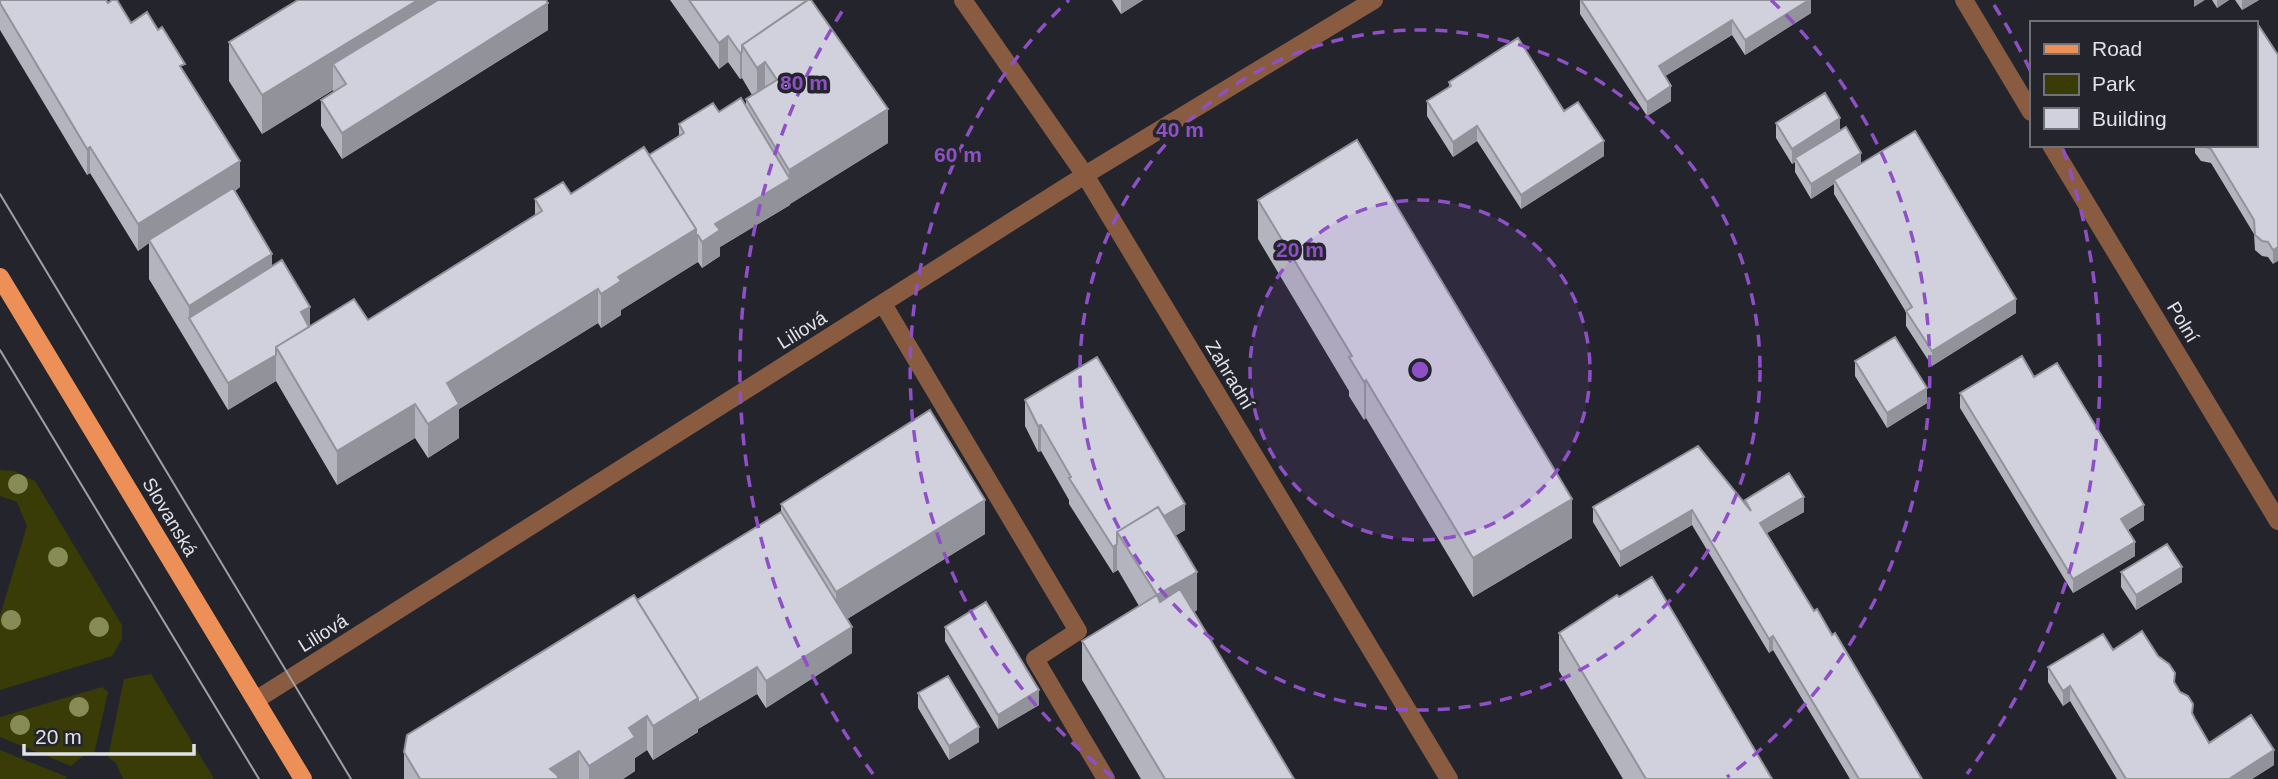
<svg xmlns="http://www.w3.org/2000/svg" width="2278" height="779" font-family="Arial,sans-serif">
<rect width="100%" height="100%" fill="#24252c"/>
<path fill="#393c06" d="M0 470 14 471 35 481 122 625V639L112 656 0 690V616L27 526 17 502 0 496Z
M151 674 214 779H123L116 763 108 757 124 679Z
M102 687 108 692 94 754 83 756 71 766 0 737V717Z
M0 750 67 777 66 779H0Z"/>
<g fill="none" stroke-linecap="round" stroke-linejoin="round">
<path stroke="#895c42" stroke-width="18" d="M883 304 1078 631 1035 659 1106 779"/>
<path stroke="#895c42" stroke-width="18" d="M963 0 1085 175 1449 779
M1964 0 2031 112
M2051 145 2278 521
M256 700 1085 175 1374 0"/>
<path stroke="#ed9058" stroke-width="18" d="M0 277 303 779"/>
<path stroke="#9fa0a6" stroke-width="2" d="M0 194 351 779
M0 350 259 779"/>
</g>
<g fill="#878c57">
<circle cx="18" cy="484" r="10"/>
<circle cx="58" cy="557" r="10"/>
<circle cx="11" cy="620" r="10"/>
<circle cx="99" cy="627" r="10"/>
<circle cx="79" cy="707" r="10"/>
<circle cx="20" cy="725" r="10"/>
</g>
<path fill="#b3b4bd" d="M0 0 108 3 185 73 240 187 235 191 272 267 310 326 368 320 535 216V199L571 194 649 155 679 137V124L719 112 746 108V99L752 95 742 78 740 79 728 62 719 69 670 0H806L888 143 790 204V205L720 247V256L702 268 698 262 696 263 621 310V315L601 328 598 323 459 409V438L428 458 415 438 337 485 276 381 228 410 149 279V243L138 251 90 173 87 175 0 30Z
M1112 0H1143L1121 14Z
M1580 0H1811V13L1745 55 1732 35 1665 76 1671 101 1647 116 1580 14Z
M2212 0H2229L2217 8Z
M2235 0H2259L2242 10Z
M548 30 342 159 321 126V100L334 92 333 90 262 134 229 81V42Z
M2278 55 2273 264 2268 257 2262 256 2255 250 2254 234 2211 163 2201 161 2195 153V145H2255Z
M1449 82 1564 111 1604 156 1521 209 1477 141 1453 157 1427 116V101L1449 88Z
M1776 123 1840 130 1861 163 2016 313 1932 366 1906 326V312L1834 194V184L1811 199 1795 172V162L1792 164 1776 138Z
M1258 200 1572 538 1473 597 1366 418 1364 420 1349 396V391L1258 239Z
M1855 361 1927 403 1887 428 1855 376Z
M2034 377 2144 520 2128 530 2135 556 2073 593 1960 408V393Z
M1025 400 1185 530 1175 536 1197 610 1194 612 1294 779H1141L1082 680V641L1139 606 1118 570 1113 573 1069 504V500L1041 451 1038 452 1025 426Z
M1745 500 1804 512 1767 533 1814 611 1922 779H1850L1773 650 1769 653 1692 525 1620 567 1593 522V507L1745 503Z
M781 504 985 534 847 619 852 653 766 708 757 694 698 729V732L653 760 647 750 635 758V771L623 779H404V752L637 600 781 512Z
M2121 572 2182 582 2136 610 2121 587Z
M945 627 1039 705 998 729 945 641Z
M1559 633 1772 779H1623L1559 671Z
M2113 650 2158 656 2175 684 2209 743 2274 765 2252 779H2117L2070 701 2063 706 2048 682V667Z
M918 693 979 742 949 760 918 708Z"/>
<path fill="#92929a" d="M418 0H481L333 64V90L262 134V95Z
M1121 0H1143L1121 14Z
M1809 0H1811V13L1745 55V40Z
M2194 0H2205L2194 7Z
M2217 0H2229L2217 8Z
M2242 0H2259L2242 10Z
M548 3V30L342 159V133Z
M1732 20V35L1659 80V66Z
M728 36V62L719 69V43Z
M742 52V78L740 79V53Z
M765 62V96L757 102V68Z
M1671 86V101L1647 116V102Z
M888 109V143L790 204V205L720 247V256L702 268V242L715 224 789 179V170Z
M1840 118V133L1795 158V162L1792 164V149Z
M1477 126V141L1453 157V142Z
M1604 141V156L1521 209V195Z
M90 147V173L87 175V149Z
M1861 153V168L1834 180V184L1811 199V184Z
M240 161V187L151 243 149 240V243L138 251V224Z
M696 229 698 235V262L621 310V315L601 328V294L618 277Z
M2278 247V261L2273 264V250Z
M272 254V293L189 318V306Z
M598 289V323L459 409V438L428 458V424L447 383Z
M2016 299V313L1932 366V351Z
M310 307V334L301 312Z
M276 355V381L228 410V383Z
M1366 380V418L1364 420V382Z
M1927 388V403L1887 428V413Z
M415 404V438L337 485V451Z
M1041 425V451L1038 452V426Z
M1804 497V512L1760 537V523Z
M1572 499V538L1473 597V558Z
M985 500V534L836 626V592Z
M1185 504V530L1135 560 1123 541Z
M2144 505V520L2121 534V519Z
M1692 510V525L1620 567V552Z
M2135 542V556L2073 593V579Z
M1117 544V570L1113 573V547Z
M2182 567V582L2136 610V595Z
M1197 572V610L1157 634V595Z
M852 627V653L766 708V681Z
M1773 636V650L1769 653V639Z
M757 667V694L698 729V732L653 760V726L698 698Z
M2070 686V701L2063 706V691Z
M1039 690V705L998 729V715Z
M647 716V750L635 758V771L623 779H589V766L629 728Z
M979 727V742L949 760V746Z
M2274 750V765L2252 779H2229Z
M579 751V779H550V769Z"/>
<path fill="#d0d1dc" stroke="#92929a" stroke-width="2" d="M0 0H106L108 3 112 0H117L131 23 147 12 158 30 162 27 185 64 180 66 240 161 138 224 90 147 87 149 0 3Z
M298 0H418L262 95 229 42Z
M438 0H546L548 3 342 133 321 100 346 84 333 64Z
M689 0H806V1L742 45V52L740 53 728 36 719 43Z
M808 0H811L888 109 789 170 746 99 777 80 765 62 757 68 742 45Z
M1581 0H1809L1745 40 1732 20 1659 66 1671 86 1647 102Z
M2259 26 2278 55V247L2273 250 2268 242 2262 241 2255 235 2254 220 2211 149 2201 145H2255V28Z
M1518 38 1564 111 1578 102 1604 141 1521 195 1477 126 1453 142 1427 101 1451 86 1449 82Z
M1825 93 1840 118 1792 149 1776 123Z
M741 98 790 179 715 224 720 230 702 242 698 235 696 236V229L649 155 684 133 679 124 713 103 719 112Z
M1846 127 1861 153 1811 184 1795 158Z
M1915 131 2016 299 1932 351 1906 311 1912 307 1834 180Z
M1357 140 1572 499 1473 558 1366 380 1364 382 1349 357 1352 356 1258 200Z
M644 147 696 229 618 277 621 281 601 294 598 289 447 383 459 404 428 424 415 404 337 451 276 347 354 299 368 320 542 211 535 199 563 182 571 194Z
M233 188 272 254 189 306 149 240Z
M282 260 310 307 301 312 309 327 276 347V355L228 383 189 318Z
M1895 337 1927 388 1887 413 1855 361Z
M2022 356 2034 377 2057 363 2144 505 2121 519 2135 542 2073 579 1960 393Z
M1097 357 1185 504 1164 516 1158 507 1117 532V544L1113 547 1069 478 1071 477 1041 425 1038 426 1025 400Z
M930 410 985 500 836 592 781 504Z
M1698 446 1751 511 1745 500 1789 473 1804 497 1760 523 1814 611 1817 609 1832 635 1835 633 1922 779H1859L1773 636 1769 639 1692 510 1620 552 1593 507Z
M1158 507 1197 572 1157 595 1160 602 1180 589 1294 779H1165L1082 641 1157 595 1117 532Z
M781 512 852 627 766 681 757 667 698 703V698L637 600Z
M2167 544 2182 567 2136 595 2121 572Z
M1652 577 1772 779H1646L1559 633 1617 595 1619 597Z
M634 595 698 698 653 726 647 716 629 728 635 737 589 766 579 751 550 769 557 775 559 779H420L404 752 407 735Z
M986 602 1039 690 998 715 945 627Z
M2142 631 2158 656 2169 664 2175 673 2174 682 2180 692 2188 696 2193 704 2192 713 2195 719 2209 743 2251 715 2274 750 2229 779H2126L2070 686 2063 691 2048 667 2103 634 2113 650Z
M948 676 979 727 949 746 918 693Z"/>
<circle cx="1420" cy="370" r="170" fill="#8f50c7" fill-opacity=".12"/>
<g fill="none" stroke="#8f50c7" stroke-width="3.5" stroke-dasharray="12 9">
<circle cx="1420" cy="370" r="170"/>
<circle cx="1420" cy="370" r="340"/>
<path d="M1113 777A510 510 0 0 1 1069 0M1771 0A510 510 0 0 1 1727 777"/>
<path d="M873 774A680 680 0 0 1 846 5M1994 5A680 680 0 0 1 2031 72M2063 149A680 680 0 0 1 1967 774"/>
</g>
<g text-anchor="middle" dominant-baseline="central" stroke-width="7" stroke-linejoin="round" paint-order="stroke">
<g font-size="19" fill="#e1e2e7" stroke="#24252c">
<text transform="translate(2183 322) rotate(59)">Polní</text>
<text transform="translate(802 330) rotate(-32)">Liliová</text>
<text transform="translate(1230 375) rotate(59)">Zahradní</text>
<text transform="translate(170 517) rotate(59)">Slovanská</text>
<text transform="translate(323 633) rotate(-32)">Liliová</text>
</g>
</g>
<circle cx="1420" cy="370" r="10" fill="#8f50c7" stroke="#24252c" stroke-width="3.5"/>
<g font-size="21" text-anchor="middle" font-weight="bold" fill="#8f50c7" stroke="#24252c" stroke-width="7" stroke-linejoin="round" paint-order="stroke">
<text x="804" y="90">80 m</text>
<text x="1180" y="137">40 m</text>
<text x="958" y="162">60 m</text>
<text x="1300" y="257">20 m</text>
</g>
<rect x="2030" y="21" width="228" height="126" fill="#24252c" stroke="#707177" stroke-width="2"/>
<rect x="2044" y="44" width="35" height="10" fill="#ed9058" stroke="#707177" stroke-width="2"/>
<text x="2092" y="56" font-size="21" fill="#e1e2e7">Road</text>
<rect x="2044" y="74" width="35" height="21" fill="#393c06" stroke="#707177" stroke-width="2"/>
<text x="2092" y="91" font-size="21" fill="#e1e2e7">Park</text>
<rect x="2044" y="108" width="35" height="21" fill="#d0d1dc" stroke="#707177" stroke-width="2"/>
<text x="2092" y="126" font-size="21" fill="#e1e2e7">Building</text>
<path d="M24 744v10h170v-10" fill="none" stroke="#e1e2e7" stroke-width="3.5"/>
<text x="35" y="744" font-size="21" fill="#e1e2e7" stroke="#24252c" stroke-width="5" paint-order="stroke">20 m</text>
</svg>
